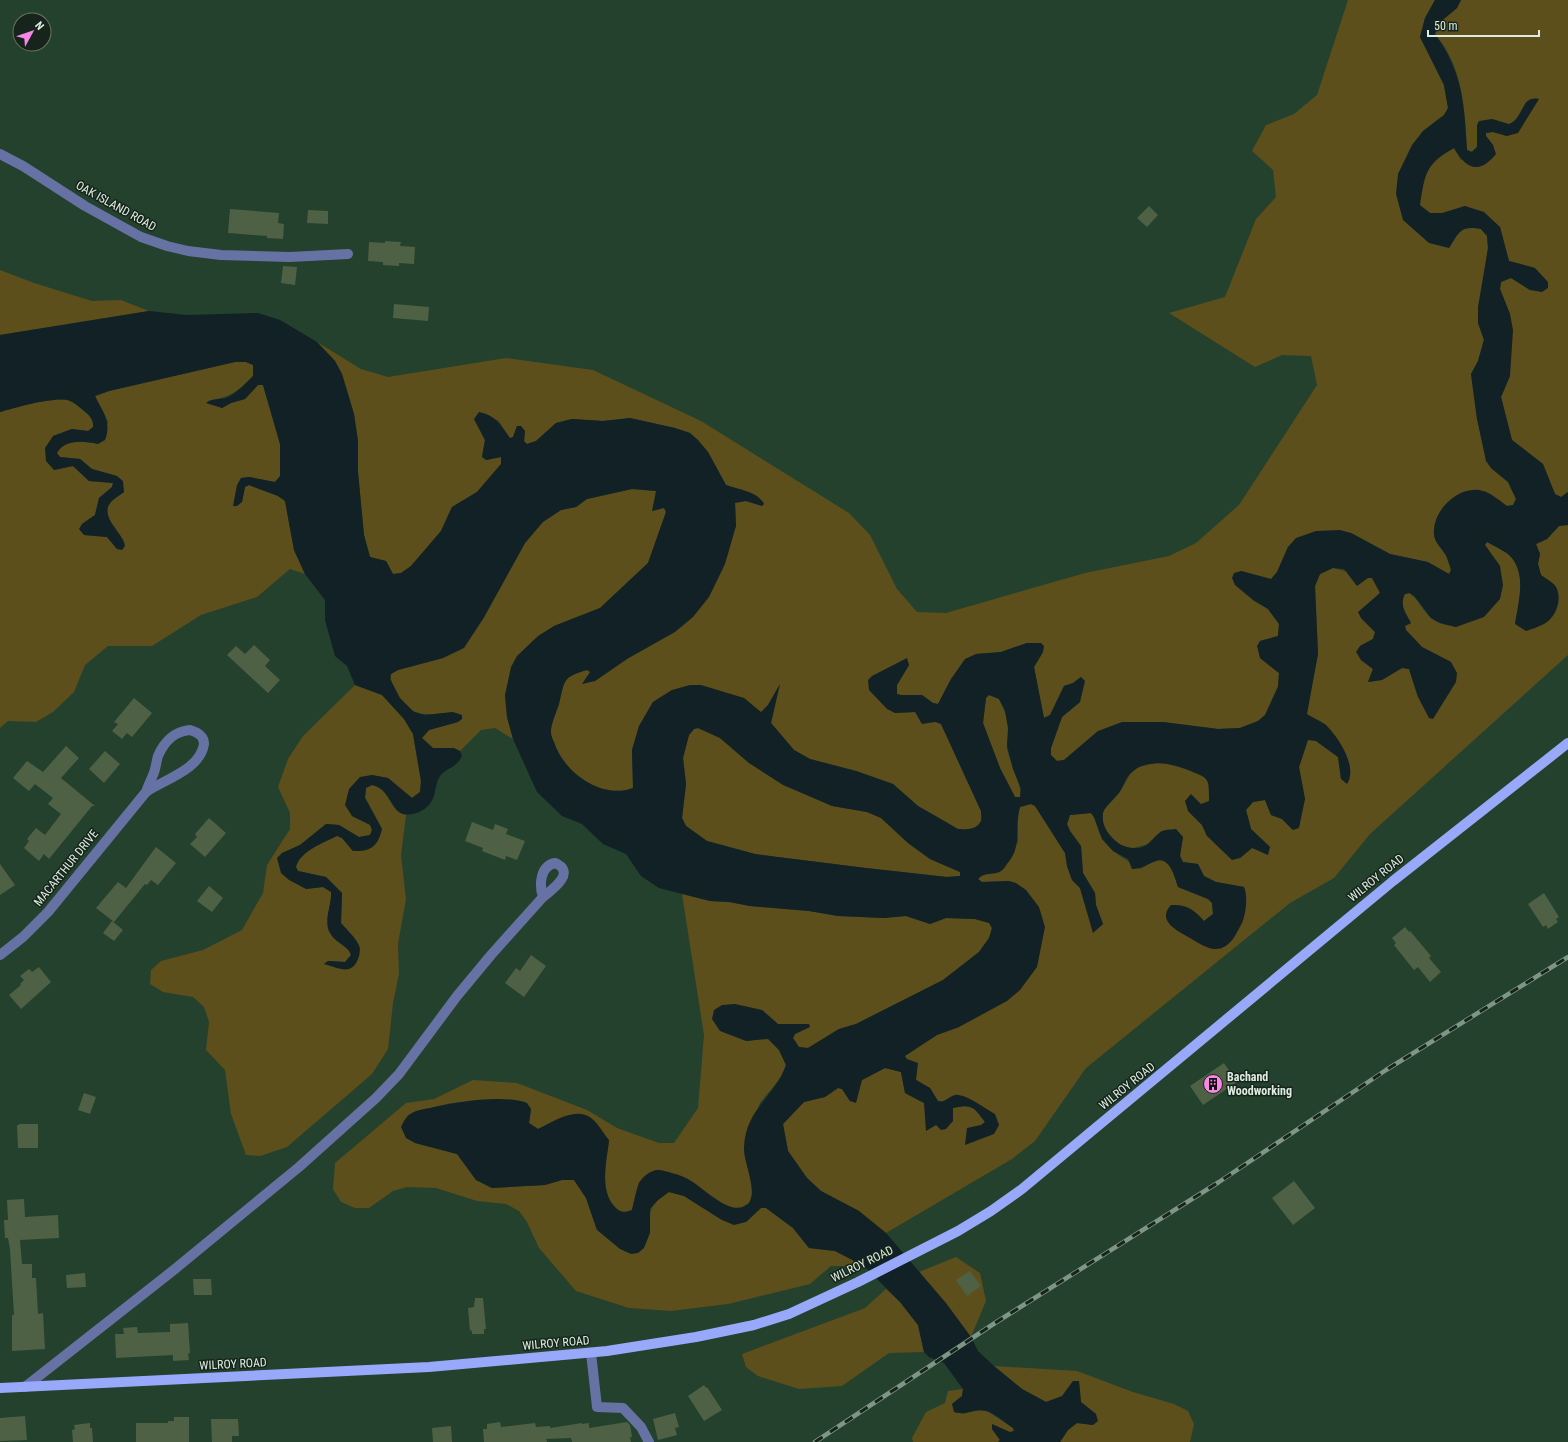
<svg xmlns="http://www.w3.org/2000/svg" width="1568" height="1442" font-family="'Roboto Condensed',sans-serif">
<rect width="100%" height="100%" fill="#23412d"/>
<path fill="#5d4f1b" d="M1348 0H1435L1425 18 1420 37 1444 85 1448 108 1444 115 1423 131 1398 174 1449 248C1459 232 1460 225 1481 229L1487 236 1488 248 1478 323 1484 339 1478 361 1471 374 1477 419 1491 468 1508 482 1516 499 1513 505 1507 506 1485 491 1435 540 1446 556 1451 570 1449 574 1427 562 1390 554 1351 533 1288 547 1277 572 1271 579 1241 571 1253 600 1268 609 1279 624 1278 636 1260 641V658L1279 673 1278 686 1265 715 1258 721 1240 728 1218 729 1163 722 1098 731 1064 760 1057 761 1051 755V748L1062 717 1080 702 1081 677 1073 683 1064 686 1050 715 1044 718 1034 667 1043 652 1027 643 1001 652 976 654 951 679 938 704 933 703 922 695H901L897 694V685L909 665 872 676 895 713 915 712 941 724 981 811C981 814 982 819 981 821 977 830 965 830 958 829L918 806 893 784 856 771 810 759 794 750 771 723 779 686 768 705 761 713 744 698 672 690 653 702 639 726 632 750 633 788C601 800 563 772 554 742 553 740 551 736 551 733 550 726 556 711 559 704 565 680 562 677 587 670L590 671 595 681 627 659 736 526 735 502 746 501 762 506 754 495 726 485 708 452 690 433 675 428 630 418 603 421 572 419 556 423 536 441 527 444 524 441 525 431 517 426 513 437 510 439 498 420 474 419 485 440 482 457 487 460 501 457V464L477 492 452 507 441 531 411 566 401 573 393 574 386 561 370 557 364 535 358 472V441L354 414 342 374 335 361 317 342 361 369 388 377 506 358 593 370 701 421 849 513 870 535 897 589 917 612 946 613 1085 573 1169 556 1196 543 1239 505 1317 385 1311 356 1282 355 1255 367 1169 313 1225 297 1256 219 1276 197 1273 170 1252 151 1266 125 1294 114 1317 95Z
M1461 0H1568V492L1561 497 1555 494 1543 464 1512 440 1501 397 1510 376V314L1500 289 1501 282 1511 278 1530 290 1535 268 1509 261 1500 227 1465 206 1442 214 1430 213 1419 205C1425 174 1425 164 1454 148L1461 160 1493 145 1486 136V133L1493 132 1507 136 1528 100 1516 119 1509 125 1492 119 1477 125V147L1471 152 1467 150C1465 116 1464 82 1447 51 1444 45 1439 39 1435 34L1439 23 1457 8Z
M0 270 34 283 92 301 121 300 149 311 0 335Z
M235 362H246L253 365V376C236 393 232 396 208 401L222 408 231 403 245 399 258 385H263L280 444V476L275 482 249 477 241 478 242 502 245 487 249 485 278 496 285 501 294 550 305 574 290 569 257 597 201 615 152 646H108L85 665 74 692 53 712 36 722 8 721 0 728V412C13 408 59 395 70 401 75 403 79 407 83 410 89 415 94 419 93 428L88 431 72 429 53 436 54 470 73 466 89 481 113 483 112 487 99 498 95 515 82 524 84 535 107 537 117 549 124 541C117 531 100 514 111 501 115 498 120 495 124 492L117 476 92 469 80 459 60 457 56 453C65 439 84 441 98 444L108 422 95 396 109 391Z
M632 489 657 491 653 511 664 507 666 512 648 563 600 608 554 626 505 695 507 717 513 739 495 728 481 730 460 751 453 748H433L422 738 429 730 458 722 453 712C427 715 410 719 396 692 394 686 390 681 391 674L398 670 443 658 483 619 525 543 542 522 561 510 576 507 587 499Z
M1568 525V655L1370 834 1334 878 1290 903 1086 1068 1035 1141 1012 1159 886 1233 859 1211 821 1191 807 1178 788 1151 783 1124 804 1102 825 1097 838 1088 842 1089 850 1101 862 1080 885 1068 901 1072 905 1093 924 1103 953 1108 965 1106 975 1109 985 1122 982 1125H999L956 1095 942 1102 938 1101 930 1088 916 1080 904 1056 937 1035 959 1027 1009 881 982 882 978 879 982 875 1001 871 1018 842 1017 818 1020 807 1031 804 1035 806 1065 853 1067 866 1072 880 1080 888 1093 932 1103 924 1096 905 1095 893 1083 873 1081 846 1070 831 1067 824 1070 815 1091 813C1097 821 1097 831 1103 839 1111 853 1128 860 1140 869 1146 866 1153 861 1158 860 1171 859 1175 878 1178 887L1208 899 1212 903 1213 914 1204 921 1220 949 1227 945 1235 936 1244 887 1216 882 1204 876 1198 864 1183 862 1180 856 1183 837 1161 831 1149 844 1133 848 1121 846 1106 831 1103 824V811L1120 792 1130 774 1138 767 1161 762 1182 768 1205 777 1209 783V801L1188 811 1202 825 1207 836 1240 858 1252 848 1270 847 1251 829 1246 810 1253 802 1265 800 1271 815 1282 819 1293 830 1305 799 1299 767 1308 739 1316 741 1338 757 1341 779 1350 780 1325 725 1306 714 1318 654 1315 586 1320 574 1333 568 1372 578 1380 592 1361 618 1375 632 1373 639 1360 646 1361 660 1373 669 1368 682 1382 680 1402 668 1409 669 1418 697 1451 662 1422 647 1406 630 1405 626 1411 623C1405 613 1399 605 1405 594L1409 593C1419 599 1423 612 1432 619 1439 624 1447 625 1456 627L1500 566 1485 545 1487 542C1495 546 1506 551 1511 557 1527 575 1518 603 1516 624L1553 584 1541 575 1538 564 1540 554 1536 544 1547 539 1559 526Z
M355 685 382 695 404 719 413 734 421 781 420 792 412 798 388 778 372 775 352 816 370 824 372 830 370 835 359 837 339 825 326 824 300 845 282 853 306 889 323 887 331 892V900L327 919 337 941 349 950 351 955 345 962 328 961 324 964 350 969 357 941 341 923 342 893 326 877 298 871 296 867C300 851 323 843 337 836L342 838 353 851 382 829 365 797 366 788 372 785C387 788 388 801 397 811 399 813 403 814 406 815L401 855 406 899 398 944 399 974 393 1003 388 1049 372 1074 287 1147 260 1156 246 1155 231 1114 225 1070 206 1050 209 1022 204 1007 193 997 163 992 150 984 151 970 161 961 203 950 242 930 263 893 267 865 290 829V813L278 787 288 759 303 736Z
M989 695 999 699C1004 708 1008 718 1008 728 1009 734 1007 741 1007 747 1009 764 1022 780 1020 797H1015L1000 768 983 723 986 697Z
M698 728 720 738 749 763 832 806 867 812 881 818 908 843 930 859 960 872V876L947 877 866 868 755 854 707 841 686 826 682 818 686 784 683 758 689 735 694 729Z
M682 894 710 901 729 902 750 906 809 911 838 916 884 918 906 916 930 924 946 918 975 919 989 923 992 928 989 938 979 952 943 980 856 1024 839 1029 808 1048 799 1047 793 1038 795 1034 809 1027V1024H778L762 1010 746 1041 768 1038 779 1050 786 1065 782 1076 760 1103 744 1148 753 1192 749 1203 742 1207 734 1208 725 1205 687 1179 639 1182 632 1210C624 1213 620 1213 614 1206 599 1189 607 1160 609 1140L566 1116 538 1129 529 1123 531 1109 491 1100 451 1103 414 1112 415 1143 457 1154 476 1180 492 1188 545 1185 562 1180H574L586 1198 597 1230 650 1233C650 1209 648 1206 669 1192L684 1196 722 1220 746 1222 761 1208H766L793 1228 809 1248 835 1251 864 1266H831L810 1284 728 1304 671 1311 629 1308 576 1291 539 1248 527 1222 519 1211 506 1204 477 1201 436 1188 407 1187 393 1191 369 1208H355L341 1202 333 1189 335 1163 406 1103 434 1099 473 1080 517 1083 587 1110 617 1128 659 1143H674L698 1108 704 1035Z
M956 1257 980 1273 986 1301 971 1337 919 1272Z
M886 1289 900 1302 918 1325 924 1352 889 1353 842 1386 799 1389 758 1376 746 1367 742 1354 865 1308Z
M994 1366 1077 1371 1133 1392 1174 1404 1188 1411 1194 1424 1190 1442H1060L1068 1430 1077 1423 1093 1425 1096 1414 1081 1402 1079 1382 1073 1381 1062 1397 1046 1402 1022 1389Z
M963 1389 962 1396 952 1404 962 1414 978 1410 987 1411 1013 1428 1014 1431 1010 1432 992 1429 1000 1440 998 1442H913L912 1438 926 1412 945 1403 948 1391Z"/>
<path fill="#112125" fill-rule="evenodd" d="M1435 0H1461L1457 8 1439 23 1435 34C1463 73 1464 103 1467 150L1472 152 1477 147V125L1479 121 1492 119 1509 124C1512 123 1515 121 1517 118 1524 109 1524 96 1539 99L1518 133 1507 136 1493 132 1486 133V136L1493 145 1496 154C1479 175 1466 169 1454 148 1425 164 1425 174 1420 205L1430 213H1442L1465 206 1484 212 1500 227 1509 261 1535 268 1548 282V288L1542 292 1530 290 1511 278 1501 282 1500 289 1510 314 1513 330 1510 376 1501 397 1512 440 1543 464 1555 494 1561 497 1568 492V525L1559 526 1547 539 1536 544 1540 554 1538 564 1541 575C1546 579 1555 583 1557 589 1562 602 1555 618 1544 624 1538 627 1532 629 1526 631L1515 624C1518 603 1527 575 1511 557 1506 551 1495 547 1487 542L1485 545 1500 566 1503 585 1500 599 1484 617 1456 627 1440 623 1431 618 1415 597 1410 593 1405 594C1399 605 1406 613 1411 623L1405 626 1406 630 1422 647 1451 662 1457 673 1456 682 1433 719 1429 718 1418 697 1409 669 1402 668 1382 680 1368 682 1373 669 1361 660 1356 652 1360 646 1373 639 1375 632 1361 618 1358 612 1380 593 1372 578H1368L1357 586 1344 569 1333 568 1320 574 1315 586 1318 654 1307 714C1313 718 1321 721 1326 725 1339 738 1358 767 1347 784L1341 779 1338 757 1316 741 1308 740 1299 767 1305 799 1299 828 1293 830 1282 819 1271 815 1265 800 1253 802 1246 810 1251 829 1270 847 1268 855 1252 848 1240 858 1232 860 1207 836 1202 825 1188 811 1185 801 1191 794 1201 804 1209 801C1209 778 1210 779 1189 770 1171 763 1146 758 1131 773 1126 777 1124 785 1120 791 1116 798 1105 805 1103 813 1100 829 1117 848 1133 848 1149 849 1150 839 1161 832 1164 829 1171 830 1176 829L1183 837 1180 856 1183 862 1198 864 1204 876 1216 882 1244 887C1248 896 1246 914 1242 923 1237 932 1232 945 1221 948 1210 952 1199 943 1190 938 1178 931 1156 921 1171 905 1186 904 1194 909 1204 921L1213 914 1212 903 1208 899 1178 887C1175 878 1170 856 1156 861 1147 864 1142 869 1132 869L1128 859 1113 851 1102 839 1094 817 1091 813 1070 815 1067 824 1070 831 1081 846 1083 873 1095 893 1096 905 1103 924 1093 933 1080 888 1072 880 1067 866 1065 853 1035 806 1031 804 1020 807C1014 828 1023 846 1007 864 1006 866 1003 870 1001 871 993 876 986 871 978 879L982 882 1009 881 1016 883 1026 890 1039 907 1045 927 1037 967 1020 990 1007 1001 959 1027 937 1035 905 1056 907 1059 918 1063 916 1080 930 1088 938 1101C945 1103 948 1097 955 1095 964 1093 986 1109 995 1114L999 1125 994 1134 965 1145 967 1128 981 1125 985 1122C973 1106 972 1104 953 1108V1121L946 1129 941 1130 936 1125 926 1131 924 1103 905 1093 901 1072 885 1068 862 1080 856 1103 850 1101 842 1089 838 1088 825 1097 804 1102 783 1124 788 1151 807 1178 821 1191 859 1211 886 1233 946 1303 971 1337 978 1351 994 1366 1022 1389 1046 1402 1062 1396 1073 1381H1079L1081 1402 1096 1414 1098 1421 1093 1425 1077 1423 1068 1430 1060 1442H998L1000 1440 992 1429V1424L1010 1432 1014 1431 1013 1428C1006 1423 993 1412 986 1411 974 1408 967 1416 954 1412L952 1404 962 1396 963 1389 944 1363 929 1357 924 1352 918 1325 900 1302 864 1266 835 1251 809 1248 793 1228 766 1208H761L746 1222 734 1225 722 1220 684 1196 669 1192 658 1200 650 1209V1233L644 1248 638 1253 631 1254 620 1249 597 1230 586 1198 574 1180H562L545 1185 492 1188 476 1180 457 1154 415 1143 406 1138 401 1127C404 1121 406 1116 412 1113 417 1110 424 1109 430 1108 455 1102 503 1094 527 1103L531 1109 529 1123 538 1129C552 1122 576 1106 591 1118 598 1123 603 1133 609 1140 607 1160 599 1189 614 1206 620 1213 624 1213 632 1210 634 1201 636 1191 639 1183 642 1177 651 1170 658 1170 664 1170 683 1176 688 1179 703 1187 731 1219 748 1204 759 1193 743 1161 744 1148 745 1109 775 1097 786 1065L779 1050 768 1039 746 1041 720 1031 712 1019 714 1010 722 1005 735 1004 762 1010 778 1024H809L810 1027 795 1034 793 1038 799 1047 808 1048 839 1029 856 1024 943 980 979 952 989 938 992 928 989 923 975 919 946 918 930 924 906 916 884 918 838 916 809 911 750 906 729 902 710 901 659 888 641 876 626 854 603 844 582 824 562 816 537 792 513 739 507 717 505 695 511 667 517 656 538 636 554 626 600 608 648 563 666 512 664 508 652 511 656 491 632 489 587 499 576 507 561 510 543 522 525 543 483 619 464 648 443 658 398 670 391 674 390 679 400 698 414 712 425 715 453 712 462 715V719L458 722 429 730 422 738 433 748H454L460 751 462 756C456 768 448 767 440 776 435 783 436 795 431 802 426 812 405 820 397 810 389 801 386 788 372 785L366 788 365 798 382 829C378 846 371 852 353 851L342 838 337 836C323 843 300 851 296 867L298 871 326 877 342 893 341 923C346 929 353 935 357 942 361 947 360 951 359 956 353 977 339 968 324 964L328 961 345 962 351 955C348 945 335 943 330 933 323 922 332 904 331 892L323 887 306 889 289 880 281 873 277 858 282 853 300 845 326 824 339 825 359 837 370 835 372 830 370 825 352 816 345 805 349 789 360 777 372 775 388 778 412 798 420 792 421 781 413 734 404 719 382 695 355 685 347 666 335 656 325 620V600L305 574 294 550 285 501 278 496 249 485 245 487 242 502 237 506H233L237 485 241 478 249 477 275 482 280 476V444L263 385H258L245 399 231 403 222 408 206 403C211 398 221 400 228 397 238 392 245 384 253 376V365L246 362H235L109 391 95 396C103 413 112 421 105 440L98 444C84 441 65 439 57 453L60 457 80 459 92 469 117 476 123 481 124 492C120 495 115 498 112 501 97 516 123 532 125 546L122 550 117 549 107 537 84 535 79 529 82 524 95 515 99 498 112 487 113 483 89 481 73 466 54 470 46 461 45 448 53 436 72 429 88 431 93 427C94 419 89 415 83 410 79 407 74 402 70 401 59 395 13 408 0 412V335L149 311 187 315 258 313 280 320 317 342 335 361 342 374 354 414 358 441V472L364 535 370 557 386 561 393 574 401 573 411 566 441 531 452 507 477 492 501 464V457L486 460 482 457 485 440 474 419 479 412C495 415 501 425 510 438L513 437 517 426H521L525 431 524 441 527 444 536 441 556 423 572 419 603 421 630 418 675 428 690 433 698 440 708 452 726 485C737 489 759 492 764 504L762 506 746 501 735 503 736 526 725 564 709 597 693 617 675 632 627 659 595 681 582 684 590 672 587 670C562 677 565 680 559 704 557 711 550 726 551 733 551 736 553 740 554 742 563 772 602 800 633 788L632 750 639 726 653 702 672 690 690 685H701L744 698 761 712 768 705 780 684 771 723 794 750 810 759 856 771 893 784 918 806 958 829C965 830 977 830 981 821 982 819 981 814 981 811L941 724 935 722 922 724 915 712 895 713 887 709 869 690 868 680 872 676 907 658 909 665 897 685V694L901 695H922L933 703 938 704 951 679 965 659 976 654 1001 652 1027 643H1041L1044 646 1043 652 1034 667 1044 718 1050 715 1064 686 1073 683 1081 677 1085 681 1080 702 1062 717 1051 748V755L1057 761 1064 760 1098 731 1122 722H1163L1218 729 1240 728 1258 721 1265 715 1278 687 1279 673 1260 658 1257 646 1260 641 1278 636 1279 624 1268 609 1253 600 1235 585 1232 578 1234 573 1241 571 1271 579 1277 572 1288 547 1296 538 1316 531 1340 530 1351 533 1390 554 1428 562 1449 574 1451 570C1450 565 1448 560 1446 555 1442 548 1434 542 1434 534 1432 510 1460 484 1483 491 1491 493 1500 501 1507 506L1513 505 1516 499 1508 482 1491 468 1486 461 1477 419 1471 374 1478 361 1484 340 1478 323V307L1488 248 1487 236 1481 229C1460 225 1459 232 1449 248L1429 243 1403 220 1396 194 1398 174 1412 145 1423 131 1444 115 1448 108 1444 85 1420 37 1425 18ZM989 695 999 699 1005 711 1008 728 1007 746 1013 769 1021 789 1020 797H1015L1000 768 983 723 986 698ZM698 728 720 738 749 763 783 785 832 806 867 812 881 818 908 843 930 859 960 872V876L947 877 866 868 755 854 707 841 686 826 682 818 686 784 683 758 689 735 694 729Z"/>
<path fill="#4f6144" d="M1149 206 1158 215 1147 227 1137 218Z
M230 209 279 213 278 223 284 224 283 239 267 238V236L228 233Z
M308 210 328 211V224L307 223Z
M385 241 401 242 400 246 415 247 414 264 399 263V266L383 265V262L368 261 369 242 385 243Z
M283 266 297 267 295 285 281 283Z
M394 304 429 307 428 321 393 318Z
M254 645 270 660 265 666 280 680 268 693 227 655 236 646 245 654Z
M134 698 152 713 132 737 127 733 122 739 112 731 118 724 114 722Z
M66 746 79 758 61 778 95 806H92L49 859 44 854 39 861 24 848 29 841 27 839 36 828 45 835 61 814 48 804 53 798 35 784 29 791 13 778 27 761 43 772Z
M105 751 120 764 104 783 89 769Z
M209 818 226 833 205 857 190 844 197 837 195 834Z
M472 822 493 830 495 824 508 829 506 834 525 841 517 860 506 856 505 860 482 851 483 848 465 841Z
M156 847 176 863 158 885 151 880 147 885 145 884 114 922 96 908 118 882 126 888Z
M0 864 15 885 0 895Z
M209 886 223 898 212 912 197 901Z
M1544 893 1559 917 1556 919 1558 922 1548 929 1546 925 1543 927 1528 904Z
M112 921 123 930 114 941 103 933Z
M1405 927 1409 932 1410 931 1431 956 1429 958 1441 972 1430 982 1418 967 1414 970 1394 945 1396 943 1392 938Z
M531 955 546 966 524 997 505 983 516 968 520 971Z
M39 967 51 982 21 1009 9 995 21 985 20 984 24 980 20 976 29 969 32 972Z
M1224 1063 1237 1082 1203 1105 1190 1086Z
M84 1093 96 1097 90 1114 78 1110Z
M19 1124H38V1148H18L17 1125H19Z
M1294 1181 1315 1208 1293 1225 1272 1198Z
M24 1199 25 1217 58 1215 59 1238 20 1240 22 1264H32V1278H36L38 1314 43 1313 45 1349 12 1351V1315H14L10 1249 8 1238H5L4 1220H8L7 1200Z
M970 1271 981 1286 967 1296 956 1280Z
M85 1273 86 1287 67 1288 66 1275Z
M193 1279H211L212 1295H194Z
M475 1298H483L486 1329H484V1334H472V1330L470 1331 468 1308 474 1307Z
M188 1323 190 1353 188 1354 189 1360 173 1361V1355L116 1358 115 1334H124L123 1328 137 1327 138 1333 170 1332V1324Z
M704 1385 706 1388 707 1387 722 1410 704 1421 688 1396Z
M675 1413 679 1427 675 1428 677 1435 658 1440 653 1419Z
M25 1416 27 1440 0 1441V1418Z
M174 1417H189V1442H136V1423H168V1421H174Z
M211 1419H238L239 1436H232V1442H212Z
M500 1422 501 1427 535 1423 536 1427 550 1426V1428L582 1423V1424L589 1423V1428L627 1422 630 1425 632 1437H630L631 1442H572L571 1438 546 1439 547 1442H484L483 1429H487V1424Z
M90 1423V1428H92L93 1442H73L72 1430 75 1429 74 1425Z
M451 1426 452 1442H433L432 1428Z"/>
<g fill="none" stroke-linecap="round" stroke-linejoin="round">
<path stroke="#6672a4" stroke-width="10" d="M0 154 23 166 85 206 141 237 167 246 188 251 221 255 290 257 348 254
M190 730C197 732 204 736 204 744 200 770 165 779 146 792 148 786 151 780 153 775 156 769 156 762 158 756 164 742 175 731 190 730Z
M555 863C577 872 552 890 543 897 539 885 540 866 555 863Z
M0 955 23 937 48 912 146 792
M591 1353 597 1407 623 1408 641 1427 649 1442
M25 1387 175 1269 299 1167 376 1098 399 1074 457 996 491 955 543 897"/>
<path stroke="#98a9fb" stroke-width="10" d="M0 1388 429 1367 607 1351 696 1337 754 1325 789 1314 858 1282 958 1231 991 1211 1022 1189 1393 881 1568 743"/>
<g stroke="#7e9685" stroke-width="4.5">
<path id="rail" d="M815 1442 995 1323 1219 1182 1386 1070 1568 957"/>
</g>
<use href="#rail" stroke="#17241b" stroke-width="3" stroke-dasharray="9" stroke-linecap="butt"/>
</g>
<defs>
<g id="building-disc" transform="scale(1)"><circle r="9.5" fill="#fa87e6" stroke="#17241b"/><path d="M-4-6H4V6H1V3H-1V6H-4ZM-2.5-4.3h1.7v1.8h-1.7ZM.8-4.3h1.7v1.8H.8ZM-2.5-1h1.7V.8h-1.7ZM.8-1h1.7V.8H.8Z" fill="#111"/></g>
</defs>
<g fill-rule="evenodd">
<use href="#building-disc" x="1213" y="1084"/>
</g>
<g text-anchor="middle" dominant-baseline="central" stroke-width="3" stroke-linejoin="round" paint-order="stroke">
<g font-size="12" fill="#dcede0" stroke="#17241b">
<text transform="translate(116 206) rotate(29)">OAK ISLAND ROAD</text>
<text transform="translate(66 868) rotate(-51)">MACARTHUR DRIVE</text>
<text transform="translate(1376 878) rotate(-39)">WILROY ROAD</text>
<text transform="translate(1127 1086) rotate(-39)">WILROY ROAD</text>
<text transform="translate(862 1264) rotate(-26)">WILROY ROAD</text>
<text transform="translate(556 1343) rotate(-5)">WILROY ROAD</text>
<text transform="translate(233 1364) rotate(-3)">WILROY ROAD</text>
</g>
<g font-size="12" font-weight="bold" fill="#dcede0" stroke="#17241b" text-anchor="start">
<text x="1227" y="1077">Bachand<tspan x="1227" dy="14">Woodworking</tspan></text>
</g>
</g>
<g transform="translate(32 32) rotate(50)"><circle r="19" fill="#17241b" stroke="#66746a"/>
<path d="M0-3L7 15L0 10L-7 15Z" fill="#fa87e6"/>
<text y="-6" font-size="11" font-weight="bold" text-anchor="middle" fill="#dcede0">N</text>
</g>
<path d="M1428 30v6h111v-6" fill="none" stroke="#dcede0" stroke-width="2"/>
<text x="1434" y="30" font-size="12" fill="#dcede0" stroke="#17241b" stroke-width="3" paint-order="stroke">50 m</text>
</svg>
